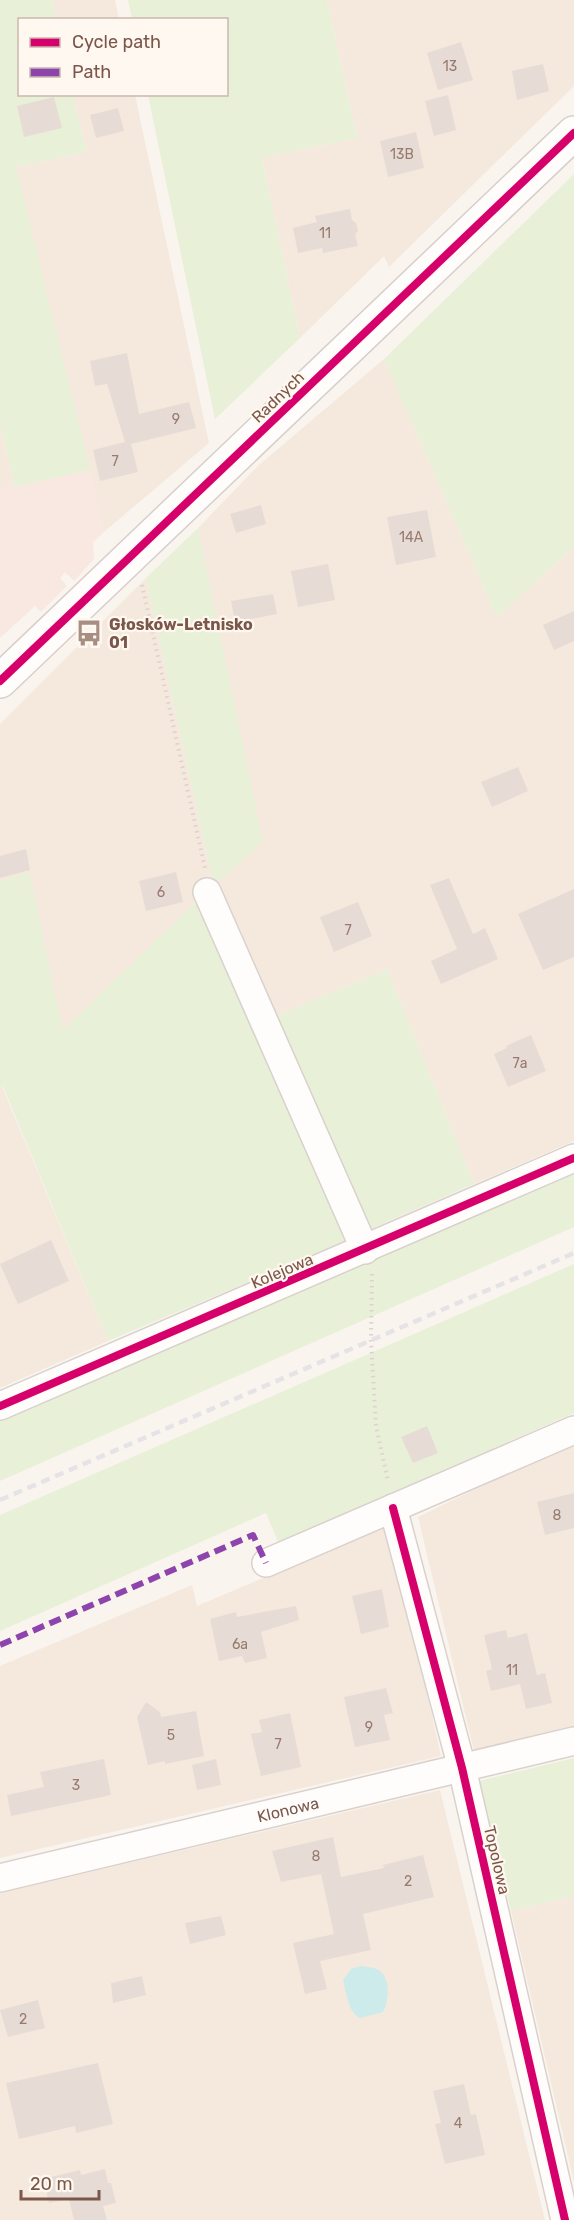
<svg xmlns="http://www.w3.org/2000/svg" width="574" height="2220" font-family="Rubik,sans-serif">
<rect width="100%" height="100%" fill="#f9f4ee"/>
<path fill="#f5e9de" d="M52 0H115L119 19H56Z
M327 0H574V86L389 267 384 256 300 338 262 158 357 138Z
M73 95H135L209 443 104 532 16 167 86 152Z
M384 359 497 617 574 547V1141L474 1184 387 969 274 1017 199 899 63 1031 29 873 0 881V724L146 578 214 885 262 842 198 528 259 465Z
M0 423 15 487 0 490Z
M2 1086 108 1341 0 1388V1088Z
M574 1441V1727L474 1751 418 1517Z
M389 1525 441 1756 0 1858V1666L192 1585 197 1606Z
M440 1790 545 2220H0V1893Z
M574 1896V2182L511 1911Z"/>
<path fill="#f9e8e2" d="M90 470 104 532 93 542 94 559 74 581 65 572 60 578 67 586 41 612 35 606 0 638V490Z"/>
<path fill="#e8f0d8" d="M0 0H52L56 19 20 20V94L73 95 86 152 16 167 90 470 15 487 0 423Z
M128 0H327L357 138 262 158 300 338 215 419 148 95 226 94V20L132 19Z
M574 174V547L497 617 384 359Z
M198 528 263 842 214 886 146 578Z
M29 872 63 1030 199 899 346 1241 108 1341 3 1086 0 1088V881Z
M387 969 474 1184 368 1230 274 1017Z
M574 1174V1227L0 1481V1419Z
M574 1264V1413L278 1542 266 1513 0 1631V1515Z
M574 1758V1896L511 1911 479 1781Z"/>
<path fill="#ceebeb" d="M361 1966C368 1967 375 1967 380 1971 391 1979 389 2002 383 2012L360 2018C348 2012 346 1992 343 1980L351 1969Z"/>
<path fill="#e6dcd5" d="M461 42 473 80 438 90 427 53Z
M543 64 549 91 517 100 512 71Z
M448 95 456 130 434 136 425 101Z
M54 97 62 128 24 137 17 106Z
M118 108 124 131 96 138 90 115Z
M416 132 424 168 388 177 380 141Z
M350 209 352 220 356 223 358 231 355 234 358 246 323 253 322 248 298 253 293 228 317 222 315 216Z
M127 353 139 414 189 402 196 428 131 444 138 472 100 481 93 450 125 442 107 384 95 386 90 361Z
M261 505 266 524 236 533 230 514Z
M427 510 436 557 396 565 387 517Z
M328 564 335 600 298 607 291 571Z
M273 594 277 614 235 622 231 601Z
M574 611V641L554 650 543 625Z
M518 767 528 791 492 807 481 782Z
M26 849 30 870 0 878V856Z
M176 872 183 902 146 911 139 881Z
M449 878 473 934 485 928 498 959 441 984 431 961 457 949 430 885Z
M574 889V957L543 970 518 914Z
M358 902 372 936 334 952 320 917Z
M531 1035 546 1071 508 1087 494 1054 507 1048 506 1046Z
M51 1240 69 1281 18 1304 0 1264Z
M427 1426 438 1453 413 1463 401 1437Z
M574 1493V1528L545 1535 537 1502Z
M382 1589 389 1627 361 1634 352 1596Z
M296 1606 299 1620 261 1632 267 1658 245 1663 242 1656 219 1661 210 1619 236 1612 237 1617Z
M506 1630 508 1638 527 1633 537 1675 545 1673 552 1703 526 1709 520 1684 491 1691 486 1671 492 1669 484 1635Z
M386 1688 393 1713 384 1715 390 1740 355 1747 344 1697Z
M146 1702 160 1712 161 1717 196 1711 204 1756 165 1764V1761L148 1765 137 1717Z
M290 1713 301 1767 261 1776 251 1734 262 1732 259 1720Z
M104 1759 111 1795 11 1816 7 1795 44 1787 40 1772Z
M216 1759 221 1785 197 1790 192 1765Z
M333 1837 341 1877 384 1868 383 1865 423 1855 434 1897 363 1914 371 1950 320 1961 327 1989 305 1994 293 1943 334 1934 321 1874 281 1882 272 1851Z
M221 1916 226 1935 190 1944 185 1923Z
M142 1976 146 1995 113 2003 111 1983Z
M38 2000 45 2028 8 2037 0 2010Z
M98 2063 113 2124 76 2133 75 2126 19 2139 6 2083Z
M464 2084 471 2115 476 2114 485 2155 445 2164 435 2124 441 2123 433 2091Z
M105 2169 108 2183H111L116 2203 103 2206 107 2220H74L69 2199 49 2203 43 2179 80 2170 81 2175Z"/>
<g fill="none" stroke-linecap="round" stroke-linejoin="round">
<g stroke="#d9d1cc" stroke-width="30">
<g id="street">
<path d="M207 892 365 1250"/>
<path d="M0 1406 574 1158"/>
<path d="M393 1508 462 1768 565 2220"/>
<path d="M266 1563 574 1430"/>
<path id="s1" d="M0 1878 574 1741"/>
</g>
</g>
<g stroke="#d9cfca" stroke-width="36">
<path id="secondary" d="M0 681 574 133"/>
</g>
<path stroke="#dcd2ce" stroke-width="4" stroke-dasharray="1.5 4.5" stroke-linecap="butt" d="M142 585 205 868
M372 1274 371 1341 376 1426 388 1481"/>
<use href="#street" stroke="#fefdfc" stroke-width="27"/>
<use href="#secondary" stroke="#fefdfc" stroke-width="33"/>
<path stroke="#e5e3e6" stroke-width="4.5" stroke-dasharray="9 6" stroke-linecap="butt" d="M0 1500 574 1253"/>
<path stroke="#8e44ad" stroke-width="6" stroke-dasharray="12 6" stroke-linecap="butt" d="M0 1645 253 1535 266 1563"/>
<g stroke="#fff8f1" stroke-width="11">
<path id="cycleway" d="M0 681 574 133
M0 1406 574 1158
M393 1508 462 1768 565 2220"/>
</g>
<use href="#cycleway" stroke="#d6006c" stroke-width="8"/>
</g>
<defs>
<g id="bus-bare" transform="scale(2.07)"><path d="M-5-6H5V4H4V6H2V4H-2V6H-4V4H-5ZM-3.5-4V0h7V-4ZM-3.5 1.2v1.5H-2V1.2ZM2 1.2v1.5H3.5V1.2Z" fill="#a78e83" stroke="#fff8f1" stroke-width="2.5" paint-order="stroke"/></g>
</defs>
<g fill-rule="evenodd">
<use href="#bus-bare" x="89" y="633"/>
</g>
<g text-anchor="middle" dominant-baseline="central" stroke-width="4.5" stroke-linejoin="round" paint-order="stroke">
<g font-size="14" fill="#987a6f">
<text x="450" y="66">13</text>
<text x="402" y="154">13B</text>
<text x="325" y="233">11</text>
<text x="176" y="419">9</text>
<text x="115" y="461">7</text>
<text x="411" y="537">14A</text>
<text x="161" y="892">6</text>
<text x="348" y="930">7</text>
<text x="520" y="1063">7a</text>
<text x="557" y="1515">8</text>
<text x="240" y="1644">6a</text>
<text x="512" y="1670">11</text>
<text x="369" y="1727">9</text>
<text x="171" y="1735">5</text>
<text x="278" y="1744">7</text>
<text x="76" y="1785">3</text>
<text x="316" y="1856">8</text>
<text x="408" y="1881">2</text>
<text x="23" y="2019">2</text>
<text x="458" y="2123">4</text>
</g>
<g font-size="16" fill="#7b574a" stroke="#fff8f1">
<text transform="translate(278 397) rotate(-44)">Radnych</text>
<text transform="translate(282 1271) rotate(-23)">Kolejowa</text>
<text stroke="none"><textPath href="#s1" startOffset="296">Klonowa</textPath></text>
<text transform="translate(497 1860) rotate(77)">Topolowa</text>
</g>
<g font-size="16" font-weight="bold" fill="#7b574a" stroke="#fff8f1" text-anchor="start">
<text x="109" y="624">Głosków-Letnisko<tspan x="109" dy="18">01</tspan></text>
</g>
</g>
<rect x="18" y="18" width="210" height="78" fill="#fff8f1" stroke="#cab8ae" stroke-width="1.5"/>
<rect x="30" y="38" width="30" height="9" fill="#d6006c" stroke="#cab8ae" stroke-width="1.5"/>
<text x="72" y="48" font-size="18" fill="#7b574a">Cycle path</text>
<rect x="30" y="68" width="30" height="9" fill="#8e44ad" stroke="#cab8ae" stroke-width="1.5"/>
<text x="72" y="78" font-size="18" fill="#7b574a">Path</text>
<path d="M21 2190v9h78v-9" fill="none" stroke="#7b574a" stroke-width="3"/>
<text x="30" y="2190" font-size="18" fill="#7b574a" stroke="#fff8f1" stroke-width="4.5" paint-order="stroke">20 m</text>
</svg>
